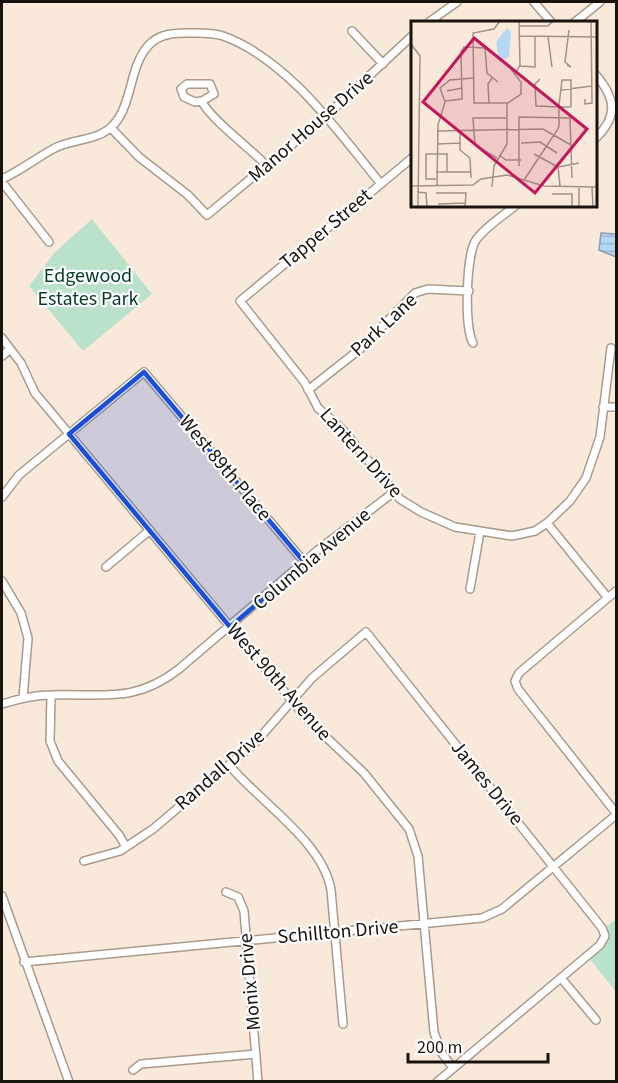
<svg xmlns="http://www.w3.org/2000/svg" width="618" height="1083" font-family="'Source Sans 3',sans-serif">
<defs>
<pattern id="water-rules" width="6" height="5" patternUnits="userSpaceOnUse" patternTransform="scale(1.5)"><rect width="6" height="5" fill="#b5d8f5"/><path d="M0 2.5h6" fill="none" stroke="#9bb8d1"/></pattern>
</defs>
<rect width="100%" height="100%" fill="#f9e9da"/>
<path fill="#bae2ca" d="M92 219 152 294 83 351 29 286 55 252Z
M616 919V992L589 958C600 950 613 943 606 927Z"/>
<path fill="url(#water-rules)" stroke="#869db0" stroke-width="1.5" d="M601 233 616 234V257L599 250Z"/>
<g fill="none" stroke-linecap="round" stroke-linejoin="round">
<g stroke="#aa9a8c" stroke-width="10">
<path id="minor" d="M534 2 551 22
M429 22 457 2
M575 22 600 2
M352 31 383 64
M596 75C616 99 618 116 596 138
M202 101 214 94 210 84H187L181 89 184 97 195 102 202 101C207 116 251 149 266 165
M111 128 139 157 188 195 207 215 325 117 412 36
M412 158 240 301 305 383 318 408 342 429 400 499 421 512 455 527 512 536 535 531 547 523 570 501 586 478 600 437 611 348
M2 179C20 171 35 159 53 149 76 136 104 144 120 116 133 94 131 60 152 42 162 34 174 33 187 33 199 33 211 32 223 36 288 59 339 133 381 184
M2 182 49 242
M2 338 21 363 35 393 308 720 364 773 409 829 418 856 434 1032 441 1052 453 1068
M473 343C464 328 466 254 476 240 485 227 503 216 515 206
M2 356 10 349
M308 390 360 349 415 293 428 289 469 291
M603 407H616
M2 497 19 475 144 372 305 563
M547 523 608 598
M106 567 150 530
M2 581 21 613 28 638 23 698
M470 589 480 532
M616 591 519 673 515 681 518 689 616 813
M51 695 50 741 58 761 119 835 126 847
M2 704C18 699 34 695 51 695 103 693 134 704 179 669L318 550 394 492
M229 765C260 802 323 842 331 890L343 1024
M84 861 120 851 153 829 256 742 312 678 366 632 602 928 605 936 600 945 437 1082
M226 892 238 897 244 911 258 1082
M2 896 69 1082
M24 962 482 918 502 909 616 815
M561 978 596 1020
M133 1070 141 1064 256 1054"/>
</g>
<use href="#minor" stroke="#fff" stroke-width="7"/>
</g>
<path fill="#1d4ed8" fill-opacity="0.2" stroke="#1d4ed8" stroke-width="4.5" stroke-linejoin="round" d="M144 372 305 563 230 627 69 434Z"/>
<g text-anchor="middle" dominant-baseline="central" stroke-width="4.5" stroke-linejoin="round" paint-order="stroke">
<g font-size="20" fill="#19130e" stroke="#fff">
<text transform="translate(311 127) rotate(-41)">Manor House Drive</text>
<text transform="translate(326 229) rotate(-40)">Tapper Street</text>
<text transform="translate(384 325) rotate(-43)">Park Lane</text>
<text transform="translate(361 453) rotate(48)">Lantern Drive</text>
<text transform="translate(225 468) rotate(50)">West 89th Place</text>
<text transform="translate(312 559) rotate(-40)">Columbia Avenue</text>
<text transform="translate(279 682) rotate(49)">West 90th Avenue</text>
<text transform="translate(220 770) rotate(-41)">Randall Drive</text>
<text transform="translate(487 783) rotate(51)">James Drive</text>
<text transform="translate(338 932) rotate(-5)">Schillton Drive</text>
<text transform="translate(250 982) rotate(-95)">Monix Drive</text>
</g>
<g font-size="20" fill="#063b23" stroke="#fff">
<text x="88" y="276">Edgewood<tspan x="88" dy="23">Estates Park</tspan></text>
</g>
</g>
<g transform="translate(411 21)">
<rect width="186" height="186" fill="#f9e9da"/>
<path d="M96 7 100 11 98 36 88 40 85 21Z" fill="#b5d8f5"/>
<path fill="none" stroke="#9f9388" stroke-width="1.5" d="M89 0 83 8 62 12 63 82H97L110 73V61L99 47M108 5H137L142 0M108 15 186 16M137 16 141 46M0 23 9 35 7 186M156 44 160 46 154 41 158 9M109 45 124 46V16M104 53 109 44 108 0M39 69 36 70 51 67M150 69 181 65M174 78V83L181 82 180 0M34 80 51 78 50 31 53 26 74 27 76 52 87 61M78 82 77 63 81 57M49 109V129L59 137 60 157M26 110 132 108 160 124M110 122 129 121 146 132M26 123 49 122M123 133 147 146 149 165M88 134 95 139H110M86 137 64 124 62 97H95M108 145V96L159 97 161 157M147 146 168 142M25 151H59M25 158H15V133H36V151M113 159 147 108 148 105V84L151 59H160V85L159 86H148L126 85H125L124 63 129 58M26 164 27 104 34 81 29 67 39 59 63 57M0 165 62 164 70 158 96 154 133 165 186 166M81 166 83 145 96 123V82M168 166V186M181 166 182 186M6 171 15 172 16 186M25 172H55L54 186M141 173H161V186M27 183 54 182"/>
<path fill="#c2185b" fill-opacity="0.15" stroke="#c2185b" stroke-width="3" d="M63 17 176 108 124 172 12 81Z"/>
<rect width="186" height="186" fill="none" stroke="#19130e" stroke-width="3"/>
</g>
<rect width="618" height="1083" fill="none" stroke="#19130e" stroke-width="6"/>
<path d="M408 1053v9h140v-9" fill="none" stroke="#19130e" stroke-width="3"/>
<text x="417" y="1053" font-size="18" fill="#19130e" stroke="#ffffff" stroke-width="4.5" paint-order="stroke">200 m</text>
</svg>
